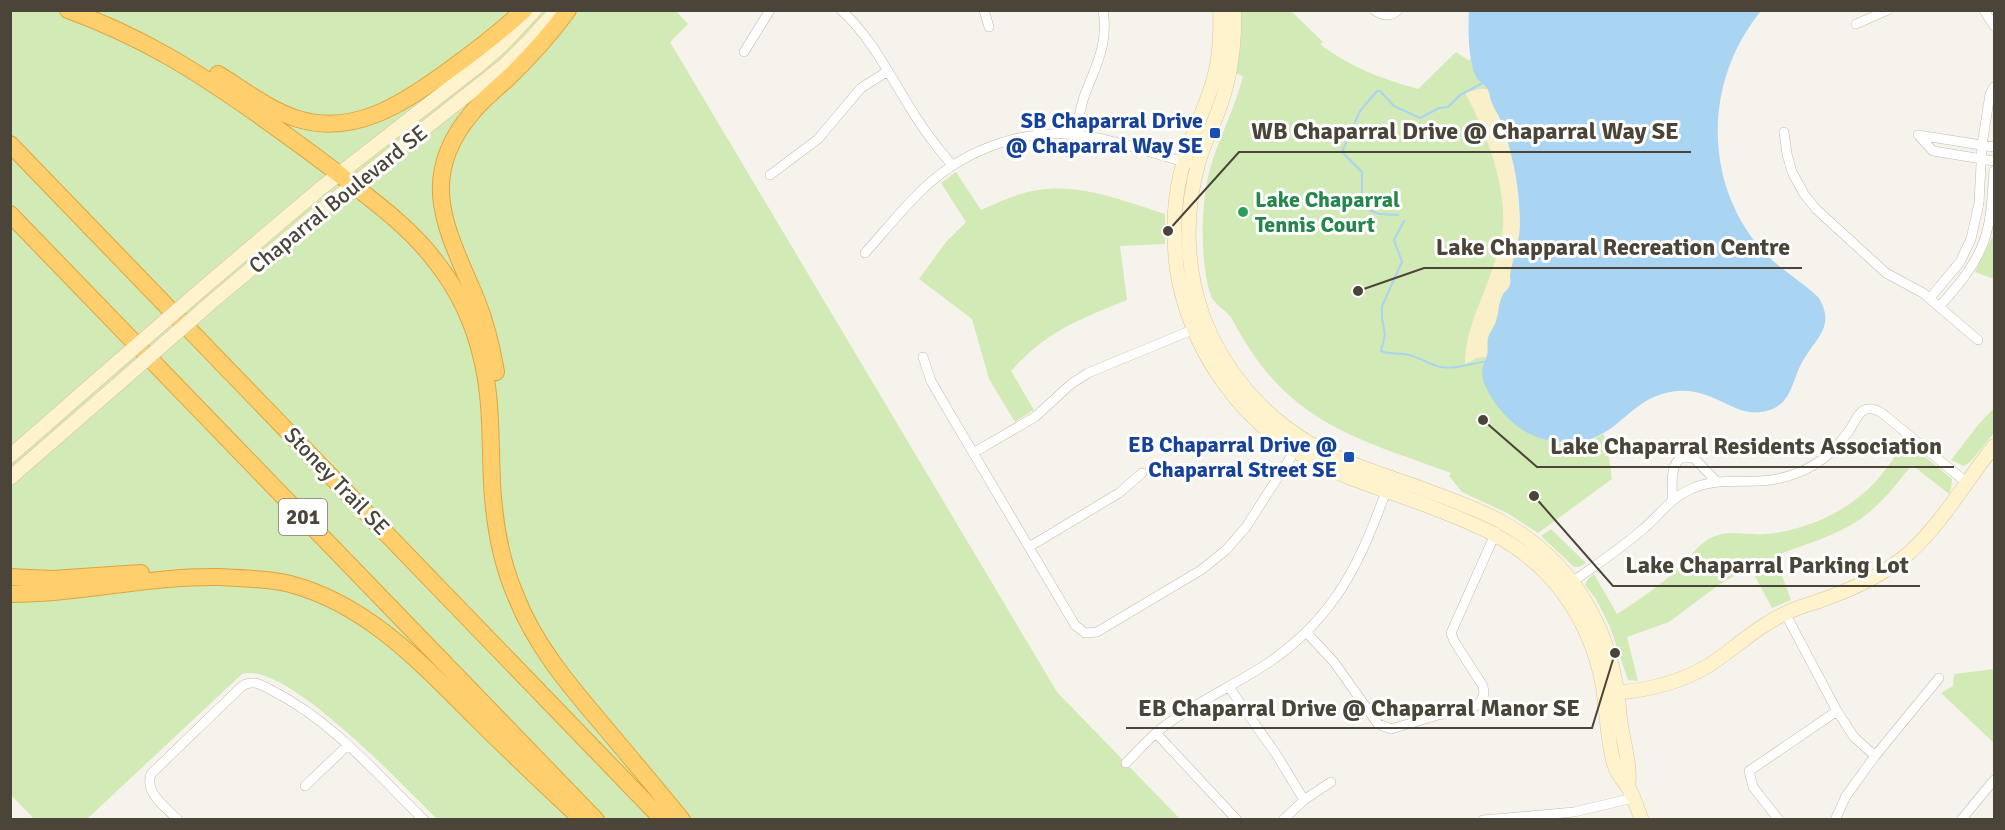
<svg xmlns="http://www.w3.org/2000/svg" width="2005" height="830" font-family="Signika,sans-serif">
<rect width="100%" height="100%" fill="#f6f3ec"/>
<path fill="#d2eab5" d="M675 10 688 24 670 42 1057 692 1180 819H437C405 788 286 660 242 674L87 819H34L11 795V11Z
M1239 11H1291L1323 42 1320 44C1349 67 1383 79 1418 89L1456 52 1468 60H1471L1478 80 1488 89 1517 249 1482 371C1492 421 1555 463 1603 434L1606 438 1612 479 1538 533 1509 514 1462 492 1449 476 1451 473C1349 436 1286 422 1232 319 1227 310 1215 306 1211 296 1201 267 1201 217 1206 188 1212 149 1234 114 1243 76L1235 73Z
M956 172 981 210C999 202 1017 193 1038 190 1081 183 1124 201 1165 214V244L1120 246 1127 300C1078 320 1047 331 1011 371L1034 410 1015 422 989 379 972 319 919 279 946 242 966 222 941 183Z
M1992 237 1994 238V279L1975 272Z
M1994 408V433L1970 462 1964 466 1951 460 1978 425Z
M1906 441 1952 479 1951 489 1949 494 1912 465C1900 479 1889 495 1875 507 1847 534 1810 542 1775 556L1791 600 1772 608 1750 567 1720 584 1669 622 1627 637 1638 681 1628 680 1610 627 1596 599 1585 585 1588 579 1594 574 1617 614C1639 600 1661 585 1680 567 1690 557 1699 543 1713 537 1730 529 1749 536 1767 534 1807 530 1849 511 1876 481 1887 469 1896 454 1906 441Z
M1551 529 1586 563 1579 567H1574L1541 536Z
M1994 669V743L1941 693 1953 686 1954 674Z"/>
<path fill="#f9efc9" d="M1479 89H1488L1512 156 1517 191 1520 226 1510 284 1503 294 1496 322 1489 334 1486 357 1477 358 1465 364C1465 333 1478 309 1488 281 1494 264 1501 246 1503 228 1506 185 1486 130 1465 93Z"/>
<path fill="#a9d4f2" d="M1469 11H1761C1705 79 1702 179 1760 248 1777 268 1801 280 1819 298 1835 326 1817 337 1804 359 1790 381 1794 407 1761 412 1730 416 1711 384 1670 392 1620 402 1618 450 1553 441 1535 439 1518 429 1506 416 1496 406 1483 387 1482 373 1482 365 1487 358 1488 351 1488 346 1487 342 1488 338 1490 332 1495 327 1496 321 1499 313 1498 303 1503 295 1505 291 1509 289 1510 284 1511 281 1510 278 1510 275 1513 258 1519 243 1520 226 1520 190 1513 153 1500 119 1498 114 1494 109 1492 103 1490 99 1490 94 1488 90 1486 85 1479 83 1476 77 1468 60 1468 29 1469 11Z"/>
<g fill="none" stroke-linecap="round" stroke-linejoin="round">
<path stroke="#a9d4f2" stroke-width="2" d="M1398 215 1379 214 1369 210 1362 197V172L1342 152 1360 111 1377 91H1380L1394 106 1420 118 1439 108 1448 107 1460 95 1481 84
M1404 221 1394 240 1402 262 1382 306V318L1385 335 1381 351C1389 355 1400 352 1409 355 1420 357 1429 365 1441 367 1456 370 1470 363 1484 362"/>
<g stroke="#c2bbae" stroke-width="10">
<path id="street" d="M841 10C870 36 886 69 906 101 919 124 935 145 952 165
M984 10 989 27
M1374 10C1382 16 1391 17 1398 10
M1984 10 1994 26
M1856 24 1888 10
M744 52 770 10
M1784 132 1787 154 1792 172 1804 194 1816 209 1886 273 1923 293 1978 340
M1075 135C1078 122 1080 110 1084 97 1095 67 1109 45 1103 10
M1918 135 1933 151 1994 161
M1918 135 1994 147
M770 175 818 139 861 88 888 71
M865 253C884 232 902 209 923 189 967 147 1031 125 1092 137 1125 143 1157 155 1189 163
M1930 298 1960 262 1971 239 1979 203 1982 145 1990 94 1994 87
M1939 307C1957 287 1975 266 1984 241 1992 219 1992 193 1994 171
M923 357 931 381 949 412 1075 625 1085 633 1097 632 1201 570 1226 550 1246 527 1298 446
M973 453 1035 417 1071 384 1088 373 1197 328
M1672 501C1673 487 1669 466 1681 458H1694L1717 482
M1029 547 1119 493 1142 473
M1568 585C1593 567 1619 550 1642 530 1659 516 1670 498 1691 489 1714 479 1735 482 1759 481 1785 480 1812 470 1831 452 1837 446 1843 439 1849 431 1858 417 1861 401 1882 413L1966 482
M1785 613 1837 711
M1306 632 1334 662 1378 724 1391 729 1438 715 1472 708 1480 703 1484 694 1483 686 1454 641 1451 633 1496 532
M1229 687 1276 754 1304 800
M1156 733 1237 820
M1875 756 1939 678
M1126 763C1138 751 1149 738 1162 728 1195 702 1236 685 1271 661 1338 614 1361 560 1388 486
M305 786 348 745
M178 820C166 807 144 793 151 774L240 688C243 685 247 683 252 683 259 682 267 688 273 691 332 721 377 774 424 820
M1283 820 1304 800 1331 782
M1483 820 1574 812 1633 798
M1779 820 1753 787 1749 771 1837 711 1854 737 1875 756 1846 796 1835 820
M1961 820 1994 780"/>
</g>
<g stroke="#d6c79b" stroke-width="15">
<path id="secondary" d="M1220 10C1221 37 1220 63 1211 88 1202 116 1188 143 1181 172 1173 204 1173 238 1177 270 1190 350 1240 422 1311 460 1347 479 1386 490 1423 504 1470 522 1514 538 1549 576 1577 606 1596 646 1603 687 1607 713 1607 739 1614 764 1618 776 1621 777 1627 786 1634 795 1637 809 1642 820
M1234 10C1235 45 1231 77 1219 109 1213 126 1204 143 1199 161 1184 212 1185 268 1204 319 1224 371 1262 415 1309 443 1341 462 1377 473 1412 485 1441 496 1472 506 1500 521 1571 559 1612 628 1619 708 1620 733 1632 764 1628 787
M203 288 321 188 479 65 501 46 535 10
M214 300 320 211 505 65 530 40 557 10
M10 456 105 373
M10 478 117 385
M1611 693C1645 691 1681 683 1711 664 1736 647 1758 626 1786 613 1800 606 1815 603 1830 597 1857 587 1887 572 1909 553 1943 522 1966 481 1994 446"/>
</g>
<g stroke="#e0a43c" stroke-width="18">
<path id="highway" d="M68 10C142 37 193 69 257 114 288 136 319 158 349 182 380 206 412 230 436 262 459 291 474 324 482 359 492 400 490 442 492 483 494 521 500 559 515 594 534 644 568 684 602 724 629 756 656 788 682 820
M218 74C244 90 269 110 298 119 354 136 402 104 445 73 473 53 499 33 524 10
M10 144 663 820
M10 214 596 820
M496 372C492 348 486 324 477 301 449 233 415 181 471 114 481 101 495 90 507 79 529 58 550 35 568 10
M10 577 52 579 141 573
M10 594C80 594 149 576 218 577 239 578 271 579 290 584 367 604 422 664 476 718 509 751 543 783 577 815"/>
</g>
<use href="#street" stroke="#fff" stroke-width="9"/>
<use href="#secondary" stroke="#fff3cd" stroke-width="14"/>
<use href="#highway" stroke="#ffcf6e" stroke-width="16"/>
<g stroke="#d6c79b" stroke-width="15" stroke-linecap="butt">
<path id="secondary-bridge" d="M105 373 203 288
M117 385 214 300"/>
</g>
<use href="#secondary-bridge" stroke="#fff3cd" stroke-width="14"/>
</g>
<g fill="#1a4fb4" stroke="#fff" stroke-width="2">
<rect x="1209" y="127" width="12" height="12" rx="3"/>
<rect x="1343" y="451" width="12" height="12" rx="3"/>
</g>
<circle fill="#2e9e5b" stroke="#fff" stroke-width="2" cx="1243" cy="212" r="6"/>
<g text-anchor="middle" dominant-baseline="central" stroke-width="6" stroke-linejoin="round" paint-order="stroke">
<rect fill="#fff" stroke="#817c74" stroke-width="1.5" x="279" y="499" width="48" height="36" rx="4.5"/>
<g font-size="21" font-weight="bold" fill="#4b4439">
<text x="303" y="517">201</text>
</g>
<g font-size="22" font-weight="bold" fill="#164399" stroke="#fff" text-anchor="end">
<text x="1203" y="120">SB Chaparral Drive<tspan x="1203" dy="25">@ Chaparral Way SE</tspan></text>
<text x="1337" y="444">EB Chaparral Drive @<tspan x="1337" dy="25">Chaparral Street SE</tspan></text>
</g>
<g font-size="22" fill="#4b4439" stroke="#fff">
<text transform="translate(338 199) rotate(-39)">Chaparral Boulevard SE</text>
<text transform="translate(337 481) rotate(46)">Stoney Trail SE</text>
</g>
<g font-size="22" font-weight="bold" fill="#27864d" stroke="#fff" text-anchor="start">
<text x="1255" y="199">Lake Chaparral<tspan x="1255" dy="25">Tennis Court</tspan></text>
</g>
</g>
<path fill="none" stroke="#4b4439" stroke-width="2" d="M1168 231L1239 152H1691M1358 291L1424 268H1802M1483 420L1537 467H1954M1534 496L1613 586H1920M1615 653L1592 728H1126"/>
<g fill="#4b4439" stroke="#fff" stroke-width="2">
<circle cx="1168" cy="231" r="6"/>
<circle cx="1358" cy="291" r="6"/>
<circle cx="1483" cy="420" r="6"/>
<circle cx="1534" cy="496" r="6"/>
<circle cx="1615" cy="653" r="6"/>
</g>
<g font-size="24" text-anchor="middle" font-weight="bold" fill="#4b4439" stroke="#fff" stroke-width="6" stroke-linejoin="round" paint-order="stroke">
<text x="1465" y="139">WB Chaparral Drive @ Chaparral Way SE</text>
<text x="1613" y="255">Lake Chapparal Recreation Centre</text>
<text x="1746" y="454">Lake Chaparral Residents Association</text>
<text x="1767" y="573">Lake Chaparral Parking Lot</text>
<text x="1359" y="716">EB Chaparral Drive @ Chaparral Manor SE</text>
</g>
<rect width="2005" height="830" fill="none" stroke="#4b4439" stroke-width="24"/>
</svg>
